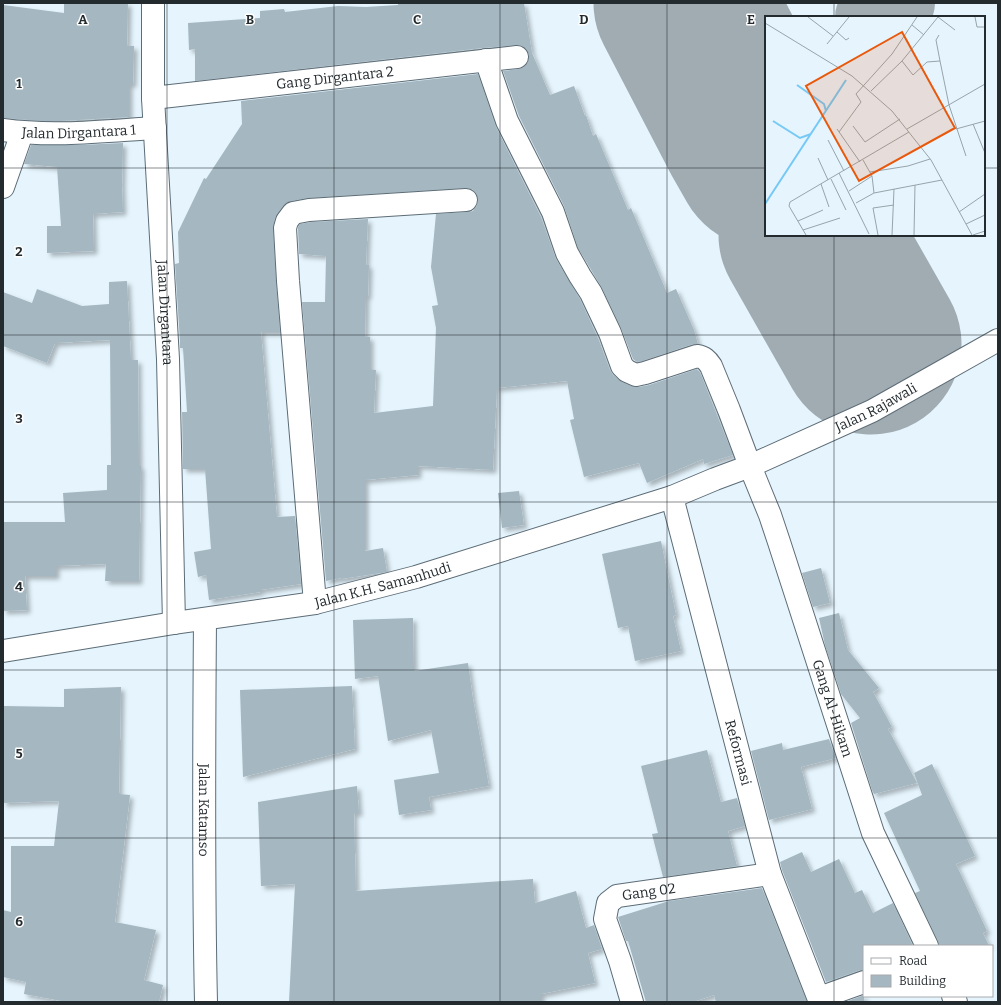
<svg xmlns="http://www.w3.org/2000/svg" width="1001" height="1005" font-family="Bitter,serif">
<defs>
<filter id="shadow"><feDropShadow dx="3.5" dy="3.5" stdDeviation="2" flood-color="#0004"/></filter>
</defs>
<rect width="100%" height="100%" fill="#e5f4fd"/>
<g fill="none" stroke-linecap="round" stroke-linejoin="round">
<path stroke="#a0acb2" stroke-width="72" d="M871 17 899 3
M709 51 727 62 751 67 766 66
M750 130C750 109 750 87 766 72"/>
<path stroke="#a0acb2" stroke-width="181" d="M684 3 750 130 766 158
M809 235 871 344"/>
</g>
<path fill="#a5b7c1" filter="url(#shadow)" d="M64 3H128L127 46H134L133 84H129V117L60 121H42L3 118V5L64 13Z
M398 3H524L532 53 550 95 574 86 585 116 586 115 593 136 596 134 628 210 631 208 667 293 676 289 694 330 698 344H693L642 361 637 362 633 359 621 328 602 288 578 248 564 206 519 116 503 71 519 69 524 67 528 62 529 55 527 50 522 46 516 45 482 48 195 81V49L189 50 188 23 260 18V11L284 9 285 12 338 6 366 7 398 5Z
M478 74 496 127 541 217 556 259 580 299 598 338 610 370 613 375 622 382 631 386 639 387 649 385 697 369 700 372 717 415 733 455 704 464 703 459 647 483 639 463 584 477 570 420 574 419 567 381 497 388 493 470 418 466V475L365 480V551L383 548 387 572 341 579V578L326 581 302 302H325L326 256 299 254 298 229V227L300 224 311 222 368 219 366 265H369L368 296H366L365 337H370V369L376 370 374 413 433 406 436 328 432 306 438 305 431 267 436 214 467 212 473 211 477 205 478 199 476 193 472 189 465 188 308 198 291 201 283 206 277 214 275 218 273 228 276 282 280 332H261L277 517 295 516 301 584 260 590V592L209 600 206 575 198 577 194 552 211 549 205 469H183L182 412H187L183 348H180V342L175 264 179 263 178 232 204 178 206 179 242 124 241 101Z
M123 143 122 185 123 212 93 214 94 251 47 253V226H61L57 167 24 164 31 145H80Z
M127 281 131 360H138L139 466H141L139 581H105L106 564 56 566V576H25L27 610 3 611V522H65L63 493 107 490V465H111L110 340 55 343 47 363 3 346V292L32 303 37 289 82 306 109 304V282Z
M519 491 524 525 502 528 498 493Z
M661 541 676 615 673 616 681 651 635 661 628 626 618 628 602 554Z
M821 568 830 603 813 607 802 573Z
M839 613 848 650 879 688 873 692 892 727 888 729 917 783 874 794 872 790 851 723 860 718 841 694 825 645 819 618Z
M413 618 414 671 468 663 473 699 489 786 429 797 431 810 399 815 394 780 439 773 431 730 388 741 378 676 355 679 353 620Z
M352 686 355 749 243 777 240 690Z
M121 687 119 794 130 795 115 922 156 930 144 980 163 985 159 1002H67L24 994 26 982 3 977V910L11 912V846H54L59 801 3 803V706L64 707V689Z
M829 739 836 758 801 767 812 809 769 820 751 751 782 743 783 750Z
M707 750 721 802 737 798 745 826 728 831 737 866 663 877 652 834 658 833 641 766Z
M932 764 975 856 956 864 987 931 983 933 989 946H939L938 941 915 893 920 891 884 813 922 795 914 773Z
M357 786 359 813H354L356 891 533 879 535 903 576 891 586 928 594 925 602 949 588 953 595 983 541 994V1002H289L295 884 261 886 258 802Z
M802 852 811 872 839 859 855 893 862 890 873 913 893 903 913 946H864V970H860L826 982 782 870 780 862Z
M762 888 807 1002H716L714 995 693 1002H646L628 941H626L618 917 669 901Z
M864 995V1002H845Z"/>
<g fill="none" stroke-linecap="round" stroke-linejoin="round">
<g stroke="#5c6c76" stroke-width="24">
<g id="minor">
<path id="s1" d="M153 3V98L168 359 174 623"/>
<path id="s2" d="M486 60 507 121 553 212 567 253 580 276 591 293 610 333 622 366 627 371 636 375 645 373 697 356C704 357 707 360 711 366L729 410 750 466 770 515 779 542 873 833 927 946"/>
<path id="s3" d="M153 98 517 57"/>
<path id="s4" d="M3 130C54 137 105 131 155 128"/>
<path d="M3 187 22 133"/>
<path id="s5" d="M672 497 770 874 820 1002"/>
<path d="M315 603 288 281 285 228 287 221 293 213 309 210 466 200"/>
<path id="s6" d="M205 619C204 746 203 874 206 1002"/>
<path d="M953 996 956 1002"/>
<path d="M819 998 864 982"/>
<path id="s7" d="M632 1002 620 961 605 919 608 903 617 896 770 874"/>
</g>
</g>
<g stroke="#5c6c76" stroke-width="24">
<g id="tertiary">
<path id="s8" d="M3 651 174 623 315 603 416 577 672 497 715 479 750 466 872 411 998 340"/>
</g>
</g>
<use href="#minor" stroke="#fff" stroke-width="22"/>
<use href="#tertiary" stroke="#fff" stroke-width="22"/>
</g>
<path fill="none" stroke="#242b2f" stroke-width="1" stroke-opacity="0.55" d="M167 3V1002M334 3V1002M500 3V1002M667 3V1002M834 3V17M3 168H766M984 168H998M834 235V1002M3 335H998M3 502H998M3 670H998M3 838H998"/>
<g text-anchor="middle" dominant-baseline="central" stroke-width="3" stroke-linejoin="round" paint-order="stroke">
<g font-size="14" fill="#242b2f" stroke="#fff">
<text stroke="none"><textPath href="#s3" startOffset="183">Gang Dirgantara 2</textPath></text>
<text stroke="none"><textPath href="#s4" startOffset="76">Jalan Dirgantara 1</textPath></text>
<text stroke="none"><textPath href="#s1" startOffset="310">Jalan Dirgantara</textPath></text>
<text stroke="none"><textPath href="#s8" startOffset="911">Jalan Rajawali</textPath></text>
<text stroke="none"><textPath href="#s8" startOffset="386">Jalan K.H. Samanhudi</textPath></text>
<text stroke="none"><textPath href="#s2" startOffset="798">Gang Al-Hikam</textPath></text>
<text stroke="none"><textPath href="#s5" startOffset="264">Reformasi</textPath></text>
<text stroke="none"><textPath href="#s6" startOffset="191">Jalan Katamso</textPath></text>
<text stroke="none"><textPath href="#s7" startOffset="147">Gang 02</textPath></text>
</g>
</g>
<g transform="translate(765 16)">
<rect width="220" height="220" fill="#e5f4fd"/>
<path fill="none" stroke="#76c9f6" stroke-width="2" d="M32 69 59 88 61 95M8 105 35 122 46 118M0 188 81 64"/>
<path fill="none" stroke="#98a4ab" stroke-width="1" d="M43 1 68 20M210 1 212 11H220M0 7 87 60 127 95 166 144 207 219M147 9 159 19M72 16 81 24 84 22M174 19 171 24 175 45M62 28 84 1M137 45 148 59 162 46 175 45 184 89 201 140M106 75 137 45 173 1 190 14M208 108 220 137M88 110 100 126 135 103M72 113 95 146M142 113 220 68M191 113 220 105M74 116 96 86 91 78 127 38 152 1M63 124 79 155M53 142 63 164M98 144 107 160 109 177M105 156 143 150 165 143M74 157 104 218M66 163 81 194M56 168 64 191M84 175 107 160M91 187 109 177 177 164M194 196 220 178M33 205 58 194M201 208 220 199M38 214 75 202M41 219 24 190 25 186 144 116M113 219 108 192 129 189M127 219 129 173M149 219 150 169M208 219 220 215"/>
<path fill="#e8590c" fill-opacity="0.15" stroke="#e8590c" stroke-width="2" d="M137 16 190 112 94 165 41 70Z"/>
<rect width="220" height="220" fill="none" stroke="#242b2f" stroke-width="2"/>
</g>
<g font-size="13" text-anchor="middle" font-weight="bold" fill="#242b2f" stroke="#fff" stroke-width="3" stroke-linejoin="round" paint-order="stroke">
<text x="83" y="24">A</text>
<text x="250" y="24">B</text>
<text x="417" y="24">C</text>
<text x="584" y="24">D</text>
<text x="751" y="24">E</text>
<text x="19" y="88">1</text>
<text x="19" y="256">2</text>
<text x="19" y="423">3</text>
<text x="19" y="591">4</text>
<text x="19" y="758">5</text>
<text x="19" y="926">6</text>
</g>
<rect width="1001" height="1005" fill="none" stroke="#242b2f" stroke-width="8"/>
<rect x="863" y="945" width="130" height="52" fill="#ffffff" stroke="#a7aaac"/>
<rect x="871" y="958" width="20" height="6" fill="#ffffff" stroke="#a7aaac"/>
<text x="899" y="965" font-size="12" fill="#242b2f">Road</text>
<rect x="871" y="975" width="20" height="12" fill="#a5b7c1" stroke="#a7aaac"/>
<text x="899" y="985" font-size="12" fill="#242b2f">Building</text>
</svg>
